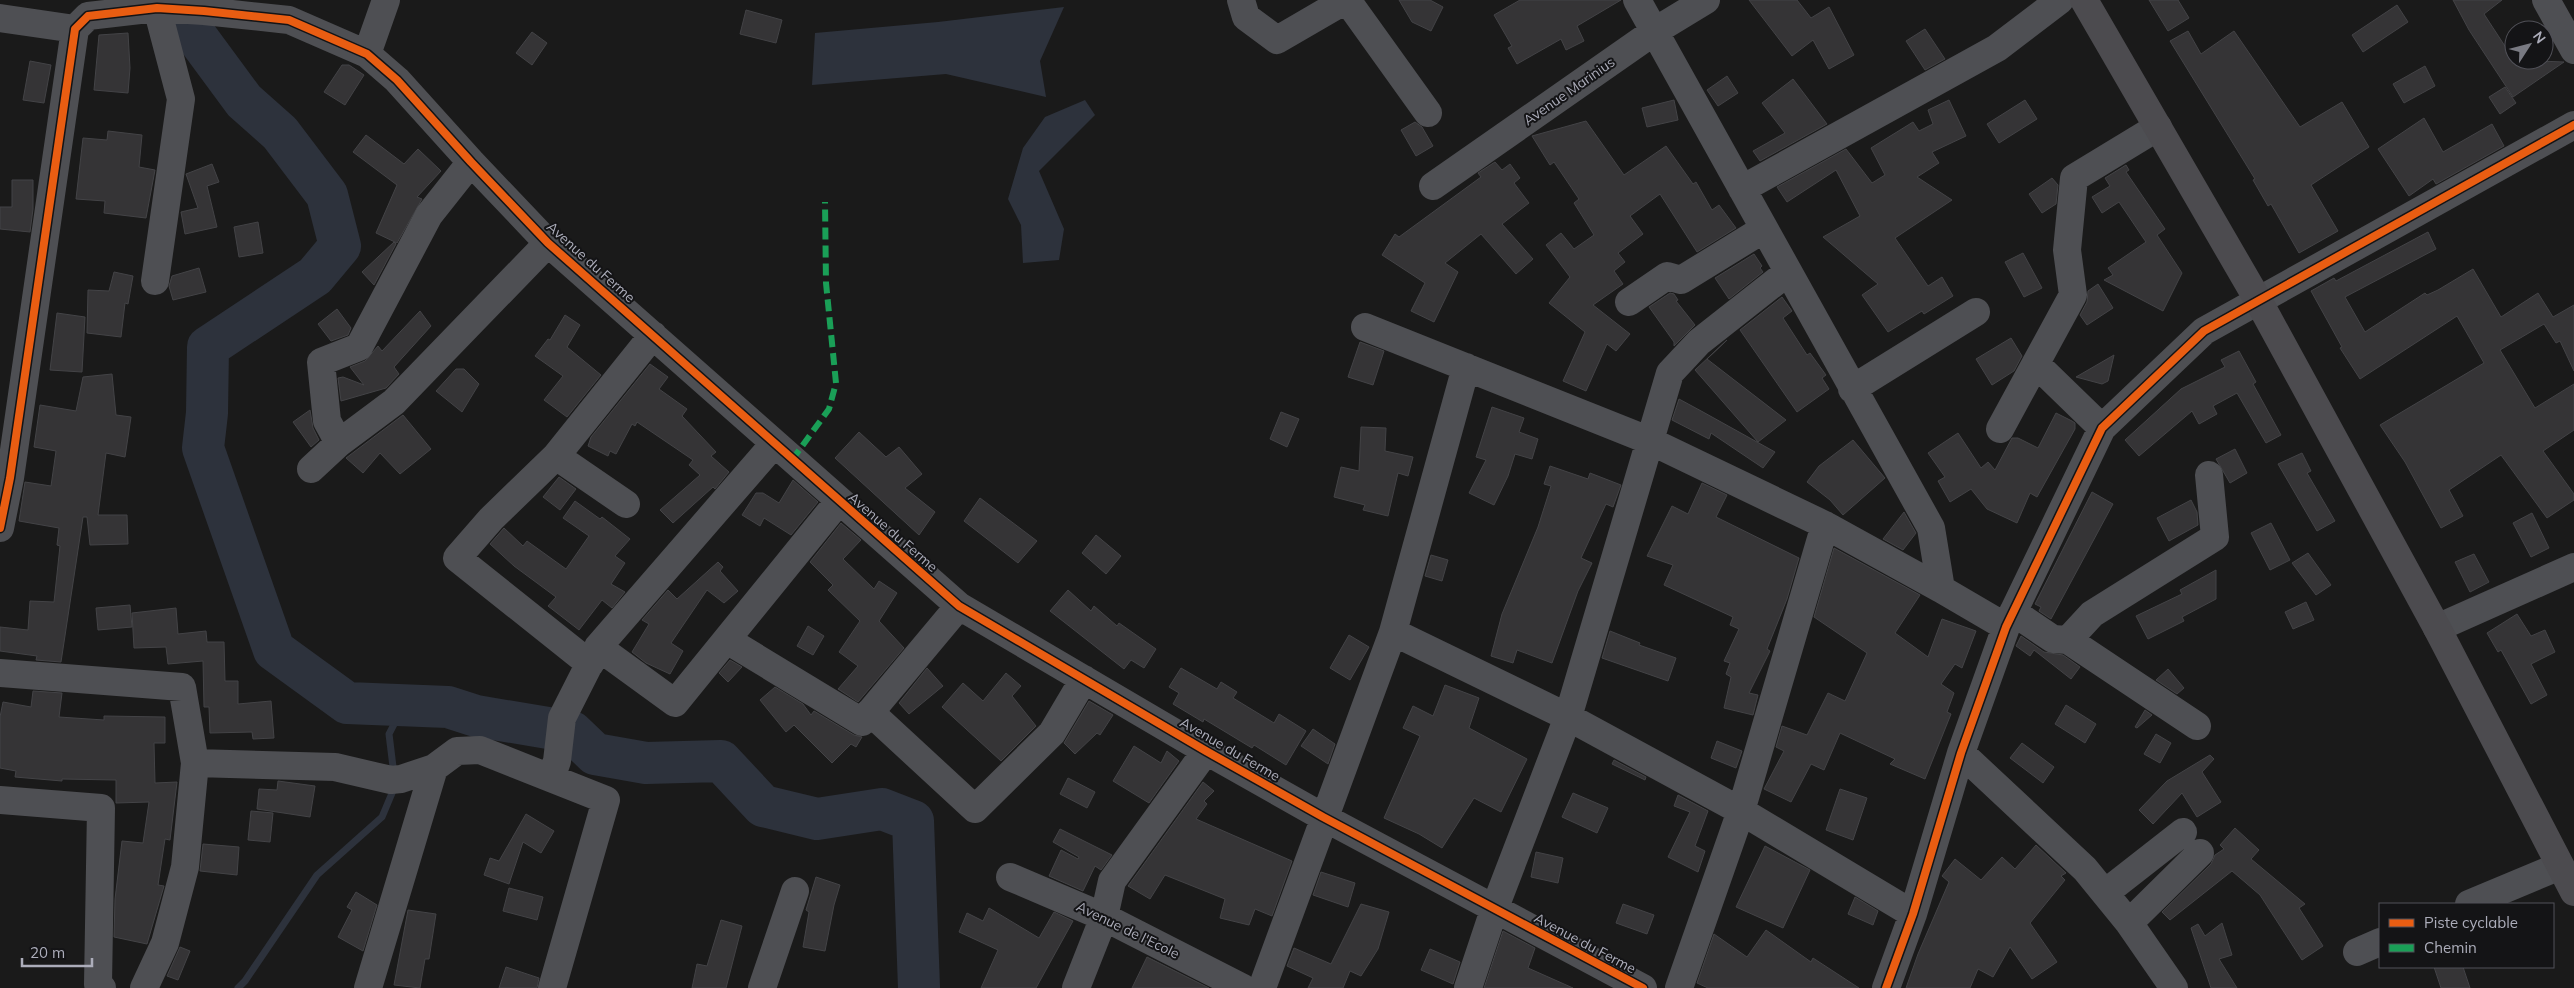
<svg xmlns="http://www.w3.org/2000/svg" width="2574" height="988" font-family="Mulish,sans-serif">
<rect width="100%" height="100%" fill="#1a1a1a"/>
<path fill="#2d323c" d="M1064 7 1040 61 1046 97 946 74 812 85 815 33 938 22Z
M1085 100 1095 115 1039 171 1064 229 1059 260 1023 263 1021 225 1008 199 1023 148 1045 117Z"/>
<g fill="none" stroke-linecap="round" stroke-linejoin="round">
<path stroke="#2d323c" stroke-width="7" d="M394 775 389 734 404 705
M238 988 245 981 317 875 382 817 395 786"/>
<path stroke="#2d323c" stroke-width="42" d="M178 0 185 21 244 101 280 133 327 195 340 246 315 276 208 347 207 413 203 448 274 650 347 703 448 707 476 716 572 732 595 754 646 763 721 761 763 806 817 819 882 809 913 821 919 988"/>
</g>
<path fill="#353436" stroke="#434346" d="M1399 0H1430L1443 7 1431 31 1412 22Z
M1520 0H1621L1577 26 1584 41 1566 50 1561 39 1517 64 1508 48 1512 46 1494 15Z
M1749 0H1797L1811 18 1829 7 1854 55 1829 69 1813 40 1792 56Z
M2149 0H2178L2189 18 2168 31Z
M2453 0H2502L2484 14 2514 60 2564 62 2513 97 2469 30Z
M2397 5 2408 22 2363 52 2352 35Z
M746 10 782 20 776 43 740 34Z
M1925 29 1945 59 1925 70 1906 41Z
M2188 31 2201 54 2234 31 2300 127 2342 102 2369 147 2311 185 2338 231 2299 253 2271 204 2268 206 2253 180 2255 179 2170 41Z
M532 32 547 43 532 65 516 53Z
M128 33 130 68 128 93 94 90 99 35Z
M30 61 51 65 44 103 23 100Z
M342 65H349L364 75 345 105 324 92Z
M2425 66 2435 86 2404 103 2393 84Z
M1727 76 1738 93 1718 106 1707 90Z
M1793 79 1827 124 1760 161 1753 151 1785 133 1762 103Z
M2505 87 2516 103 2500 114 2489 97Z
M1674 100 1678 120 1647 127 1642 108Z
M1949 100 1966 136 1932 152 1939 163 1917 177 1952 200 1895 238 1928 286 1942 277 1953 296 1924 314 1922 311 1888 332 1862 295 1878 284 1823 237 1860 216 1836 170 1787 202 1777 187 1846 149 1872 183 1885 175 1871 148 1913 122 1919 131 1933 124 1928 110Z
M2025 100 2037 119 1999 143 1987 124Z
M2424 118 2443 152 2492 124 2504 146 2436 184 2433 179 2409 196 2378 149Z
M1586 121 1624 175 1666 146 1693 184 1696 182 1712 210 1719 205 1736 228 1697 252 1660 194 1630 216 1643 234 1618 253 1625 262 1614 271 1623 284 1593 305 1630 334 1616 351 1607 344 1586 391 1563 381 1585 332 1549 303 1570 277 1546 245 1561 233 1574 249 1594 235 1574 203 1579 199 1554 162 1550 165 1532 136Z
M1415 122 1422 127 1433 146 1416 156 1401 130Z
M108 131 142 135 139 167 155 170 146 218 104 213 105 201 76 199 83 138 107 140Z
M366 135 404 164 418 149 441 171 417 197 422 199 397 243 376 233 397 185 353 152Z
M1495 162 1502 170 1510 164 1520 178 1514 183 1529 203 1502 224 1533 259 1516 274 1481 234 1445 263 1458 272 1434 322 1411 311 1425 283 1382 255 1395 234 1399 237 1481 177 1478 173Z
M212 164 219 182 207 186 217 227 185 234 181 212 198 208 186 174Z
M2126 165 2129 170 2126 172 2165 229 2157 235 2182 273 2163 311 2104 280 2113 275 2108 268 2146 242 2119 202 2102 213 2092 197 2110 186 2105 178Z
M2052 178 2058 185 2056 204 2042 213 2029 194Z
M12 180H33V209L30 232 0 229V207H12Z
M258 222 263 253 239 257 234 227Z
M2428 232 2436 249 2345 297 2365 332 2425 293 2427 295 2438 290 2473 269 2501 317 2538 293 2553 317 2574 305V371L2560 341 2556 343 2544 324 2500 350 2535 408 2574 384V430L2543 451 2574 494V500L2547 518 2501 455 2449 490 2463 516 2441 528 2405 462 2380 425 2484 363 2457 316 2360 379 2340 348 2342 347 2311 291 2334 278 2336 281Z
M394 242 396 244 374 285 362 272Z
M2023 253 2042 288 2024 297 2005 262Z
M1754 254 1762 266 1760 268 1763 272 1729 299 1715 278Z
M199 268 206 292 173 300 169 286 172 276Z
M114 272 133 276 128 304 125 303 121 337 87 333 88 290 109 291Z
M2098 284 2113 308 2087 325 2080 315 2087 302 2088 291Z
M1670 293 1674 294 1678 300 1676 301 1695 325 1674 346V342L1649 307Z
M1782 297 1792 311 1783 318 1807 355 1810 353 1826 375 1822 378 1829 389 1797 412 1740 330Z
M337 309 351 328 348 335 331 341 318 324Z
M420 311 431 326 394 367 399 374 386 388 341 401 338 378 343 377 364 385 350 367 365 361 378 346 382 351Z
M57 313 85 317 82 372 50 370Z
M565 315 580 325 567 347 601 375 567 417 544 400 563 376 535 356 548 339 550 340Z
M2011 338 2022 356 2014 371 1992 385 1976 359Z
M1727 340 1707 359 1786 420 1758 442 1695 370Z
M1360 342 1384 351 1373 385 1348 377Z
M2239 351 2256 382 2253 384 2281 435 2266 443 2237 393 2213 406 2217 414 2199 424 2192 411 2139 456 2125 440 2181 389 2225 367 2221 360Z
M2114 355 2108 381 2102 384 2076 377Z
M650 364 668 377 659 389 687 409 682 416 716 452 711 456 729 472 715 489 713 487 673 523 660 510 700 475 689 465 693 460 637 422 635 426 632 424 616 454 610 451 608 456 588 446 591 437Z
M456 369H464L479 384 462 412 436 391Z
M112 374 116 415 131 417 125 457 106 453 98 515H127L128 544 90 545 87 517H83L61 662 36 660 37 656 0 651V627L28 630 30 601 54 602 60 546 57 545 59 528 19 521 25 482 51 486 56 451 34 447 40 405 76 411 83 377Z
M1679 399 1703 412 1775 452 1763 468 1711 433 1709 439 1672 420Z
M1492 407 1524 418 1519 432 1538 439 1532 459 1515 454 1508 476 1494 505 1469 493 1486 460 1476 457Z
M310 410 313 428 319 440 311 447 293 422Z
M1281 412 1299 419 1287 447 1270 439Z
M2056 413 2072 421 2075 423V429L2037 497 2030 493 2017 523 1987 509 1971 489 1950 502 1938 481 1945 477 1928 453 1958 433 1981 468 1988 462 1995 470 2012 438H2018L2038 448Z
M403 415 431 449 400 474 380 453 363 473 346 458Z
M1361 427 1386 428 1385 451 1413 457 1408 476 1398 473 1388 516 1363 510 1365 505 1334 497 1341 467 1359 471Z
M859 432 886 457 899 447 922 474 905 488 935 512 919 535 835 458Z
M1853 440 1885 478 1843 515 1830 500 1807 482 1819 466Z
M2235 449 2247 473 2230 483 2216 459Z
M2302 453 2311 471 2307 473 2335 521 2317 531 2278 464Z
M1550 466 1588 479 1590 473 1621 485 1613 507 1606 504 1581 558 1592 563 1578 591 1552 663 1517 650 1513 663 1491 656 1502 614 1538 527 1551 486 1544 484Z
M559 477 576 489 560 510 543 497Z
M793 480 818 502 791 535 764 518 760 526 742 515 756 493H763L779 503Z
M1702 483 1727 495 1716 517 1799 558 1787 599 1767 649 1770 651 1749 693 1758 695 1753 715 1724 708 1731 677 1726 674 1730 663 1724 661 1739 629 1730 625 1733 617 1664 585 1673 565 1647 556 1672 506 1688 514Z
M2092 492 2113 504 2051 619 2039 611 2041 607 2035 604Z
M980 498 1037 541 1018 563 964 521Z
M2191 500 2197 512 2198 525 2169 541 2157 518Z
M575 501 600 519 602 517 630 539 615 556 625 563 611 584 625 592 612 608 602 600 579 630 548 606 556 597 514 566 490 544 504 528 523 546 527 541 566 569 589 536 563 518Z
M1904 512 1916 533 1903 550 1883 539Z
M2532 513 2549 548 2531 557 2513 523Z
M841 523 861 540 843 559 874 589 879 581 897 593 879 621 904 648 858 702 838 689 858 666 839 652 860 621 828 590 833 585 810 562Z
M2271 523 2290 560 2270 570 2251 533Z
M1096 535 1121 556 1106 574 1082 553Z
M1834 548 1920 595 1895 633 1928 657 1942 619 1976 631 1962 668 1955 664 1941 684 1954 693 1947 712 1951 714 1925 779 1890 764 1895 759 1840 733 1824 770 1811 764 1791 802 1764 789 1784 751 1776 747 1782 726 1807 735 1828 693 1845 701 1867 653 1814 617Z
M2308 553 2331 585 2316 595 2292 563Z
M2474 554 2489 582 2470 592 2455 562Z
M1431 555 1448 560 1442 581 1425 576Z
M718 562 723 567 720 571 738 591 724 603 707 590 671 643 683 651 670 674 646 663 632 652 649 624 642 620 668 590 677 599Z
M2216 570V599L2182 617 2184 621 2148 639 2136 616 2182 594 2180 590Z
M1068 590 1091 611 1094 606 1117 626 1119 623 1156 649 1144 668 1131 660 1124 669 1050 611Z
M2306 602 2314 620 2293 629 2285 612Z
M130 605 132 627 98 630 96 608Z
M176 608 178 634 206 631 207 642H224L225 681H238V704L271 701 274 738 253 739 252 732 210 733 209 707H204L203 661 168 664 166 647 134 648 132 613Z
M2517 614 2531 636 2545 630 2555 652 2531 664 2547 695 2531 704 2501 650 2498 652 2487 633Z
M808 626 824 636 813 655 797 646Z
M1610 631 1640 643 1639 645 1676 658 1668 681 1602 658Z
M1349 635 1369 647 1350 680 1330 668Z
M2021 636 2044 652 2063 655 2080 667 2071 679 2034 650 2030 656 2016 646Z
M730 660 742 667 728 682 719 673Z
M927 668 943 686 909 714 899 703Z
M1181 668 1217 689 1221 682 1237 692 1233 698 1274 723 1279 714 1306 731 1286 765 1254 745 1252 748 1204 719 1203 722 1173 704 1179 693 1169 687Z
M2168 669 2184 688 2177 694 2156 680Z
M1006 673 1021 686 1012 696 1036 726 1001 761 942 707 963 683 983 701Z
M1445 685 1479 698 1469 728 1527 759 1501 812 1474 798 1442 848 1419 834 1384 818 1420 736 1403 728 1413 706 1433 716Z
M775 687 803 704 811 715 814 711 854 735 862 737 856 747 851 744 832 763 794 725 786 732 760 700Z
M33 691 62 693 59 717 104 720V716L165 717V743H154L155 783 177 782 170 840 165 839 158 885 164 886 147 944 114 937 115 899 122 841 143 843 149 802 116 803V780L62 779V781L15 777 16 771 0 768V717L3 702 31 707Z
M1089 701 1113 715 1100 735 1097 733 1075 754 1064 743Z
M2066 705 2096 724 2085 743 2055 724Z
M2145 710 2152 715 2137 728 2135 727Z
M1313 729 1335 744 1328 764 1301 746Z
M2156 734 2171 743 2160 763 2144 754Z
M1717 741 1742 751 1736 768 1711 758Z
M2022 743 2054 767 2043 783 2010 758Z
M1134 746 1161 763 1167 751 1179 761 1149 803 1113 781Z
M2210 755 2214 759 2202 772 2221 802 2197 817 2182 793 2153 824 2139 810 2167 781Z
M1614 760 1646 777 1645 780 1612 764Z
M1068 778 1095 792 1087 808 1060 794Z
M278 781 315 786 310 817 257 809 259 789 277 790Z
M1203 782 1214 791 1204 801 1207 804 1196 819 1292 861 1272 916 1255 909 1249 925 1220 918 1225 899 1165 875 1150 899 1128 886Z
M1840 789 1867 798 1853 840 1826 830Z
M1573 793 1608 808 1597 833 1562 817Z
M1678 795 1708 811 1695 846 1705 851 1698 872 1668 857 1690 812 1674 806Z
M251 811 273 813 270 842 248 840Z
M526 814 554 831 541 853 523 842 509 884 484 875 490 858 499 861Z
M2235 828 2259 850 2251 859 2305 904 2299 908 2323 946 2302 960 2260 895 2232 871 2170 920 2162 912 2211 864 2215 855 2224 849 2220 845Z
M1060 829 1112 855 1101 870 1095 866 1083 891 1049 876 1061 850 1078 859 1079 857 1053 842Z
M203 844 239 847 237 875 200 871Z
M2036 845 2066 873 2061 876 2065 880 2030 923 2057 962 2032 979 2010 947 1993 977 1978 969 1970 988H1906L1918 954 1949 882 1942 876 1955 859 1981 880 2002 857 2015 869Z
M1765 846 1810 870 1783 928 1736 907Z
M1536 852 1563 858 1558 883 1531 877Z
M1321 872 1355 883 1348 907 1313 895Z
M816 877 840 885 834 905 825 951 803 947 809 912 806 910Z
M509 888 543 897 537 920 503 911Z
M356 892 377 905 363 951 338 937 352 910 347 907Z
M1855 897 1878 911 1873 925 1848 914Z
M1361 904 1389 912 1378 949 1361 976 1350 971 1343 988H1308L1313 978 1287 966 1294 948 1331 964Z
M1623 904 1654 915 1647 934 1616 923Z
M989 908 1039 938 1054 912 1073 921 1036 988H981L998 950 959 932 967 913 983 921Z
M408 910 436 914 429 959H425L420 988 394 985Z
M721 920 742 926 726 988H692L697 964 707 966Z
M2222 923 2232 955 2219 959 2237 988H2211L2191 928 2198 924 2205 936Z
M1766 930 1811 962 1813 958 1859 988H1708L1697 983 1714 934 1747 957Z
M1503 931 1535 948 1528 968 1573 988H1484Z
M180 947 190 951 178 980 167 976Z
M1430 949 1460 962 1453 984 1421 970Z
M1147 957 1209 988H1132Z
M506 967 539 978 537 988H499Z
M2434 967H2463L2470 988H2441Z"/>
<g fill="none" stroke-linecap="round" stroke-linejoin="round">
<path stroke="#4e4f53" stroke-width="28" d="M1241 0 1246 17 1277 40 1346 0
M1347 0 1428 113
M1637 0 1931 528 1941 589 2006 627
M2546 0 2574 50
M0 18 75 29
M367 54 386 0
M1433 186 1655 31 1706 0
M1742 189 1997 48 2060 0
M155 281 181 99 157 8
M1629 302 1667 276 1681 280 1764 229
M1365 327 1648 440 1825 525 1941 589
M2036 364 2102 428
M1852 389 1976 312
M2000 429 2073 295 2067 250 2074 178 2158 127
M339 443 327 421 321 362 359 347 429 215 471 162
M556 456 626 504
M311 469 339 443 394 402 548 243
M0 528 10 478 75 29 88 16 157 8 204 11 289 20 367 54 397 80 471 162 548 243 959 606 1206 751 1323 817 1643 988
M2013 612 2053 639 2068 640 2092 614 2215 537 2209 475
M2437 628 2574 567
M1393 632 1568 717 1741 811 1913 914
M727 640 862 722 959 606
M2068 640 2197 726
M598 647 675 703 839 501
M590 664 457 558 491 519 556 456 653 335
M0 673 182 687 195 763 185 867 165 943 144 988
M870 712 975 809 1052 733 1084 679
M1961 753 2085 869 2129 923 2174 988
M195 763 335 767 391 780 401 779 434 768 457 751 480 750 606 800 552 988
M551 778 557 761 562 718 598 647 774 444
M0 800 101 808 98 984 102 988
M1010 877 1104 917 1243 988
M2105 893 2183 832
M2469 904 2560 866
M2129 923 2200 853
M2357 952 2380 942
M368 988 434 768
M762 988 795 891
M1076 988 1104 917 1112 881 1206 751
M1262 988 1393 632 1466 367
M1468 988 1494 910 1568 717 1670 373 1699 342 1788 272
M1679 988 1741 811 1825 525
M1886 988 1913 914 1961 753 2006 627 2102 428 2204 331 2574 125"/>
<path stroke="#4c4b4f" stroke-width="28" d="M2084 0 2258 300 2437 628 2574 892"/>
<path stroke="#1a9f57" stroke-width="6" stroke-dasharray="12 6" stroke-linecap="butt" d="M792 460 829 409 836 383 826 283 825 202"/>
<g stroke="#141416" stroke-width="11">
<path id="cycleway" d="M0 528 10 478 75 29 88 16 157 8 204 11 289 20 367 54 397 80 471 162 548 243 959 606 1206 751 1323 817 1643 988
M1886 988 1913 914 1961 753 2006 627 2102 428 2204 331 2574 125"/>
</g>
<use href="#cycleway" stroke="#e95d12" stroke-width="8"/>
</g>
<g text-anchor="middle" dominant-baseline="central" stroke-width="4" stroke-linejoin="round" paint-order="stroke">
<g font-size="14" fill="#acadba" stroke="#141416">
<text transform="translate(1569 91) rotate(-35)">Avenue Marinius</text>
<text transform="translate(591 262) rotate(42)">Avenue du Ferme</text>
<text transform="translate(893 532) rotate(41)">Avenue du Ferme</text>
<text transform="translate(1230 749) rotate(30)">Avenue du Ferme</text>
<text transform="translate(1128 930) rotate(26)">Avenue de l'Ecole</text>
<text transform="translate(1585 943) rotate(28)">Avenue du Ferme</text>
</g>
</g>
<rect x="2379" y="903" width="175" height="65" fill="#141416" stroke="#515158"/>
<rect x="2389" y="919" width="25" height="8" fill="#e95d12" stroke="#515158"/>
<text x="2424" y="928" font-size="15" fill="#acadba">Piste cyclable</text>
<rect x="2389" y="944" width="25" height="8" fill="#1a9f57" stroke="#515158"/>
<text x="2424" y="953" font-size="15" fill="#acadba">Chemin</text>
<g transform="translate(2529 45) rotate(54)"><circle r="24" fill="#141416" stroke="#515158"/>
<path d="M0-4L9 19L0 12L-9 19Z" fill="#797a82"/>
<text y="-8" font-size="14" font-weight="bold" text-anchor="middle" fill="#acadba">N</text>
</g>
<path d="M22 958v8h70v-8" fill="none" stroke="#acadba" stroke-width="2.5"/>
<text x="30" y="958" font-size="15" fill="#acadba" stroke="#141416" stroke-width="4" paint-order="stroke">20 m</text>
</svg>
